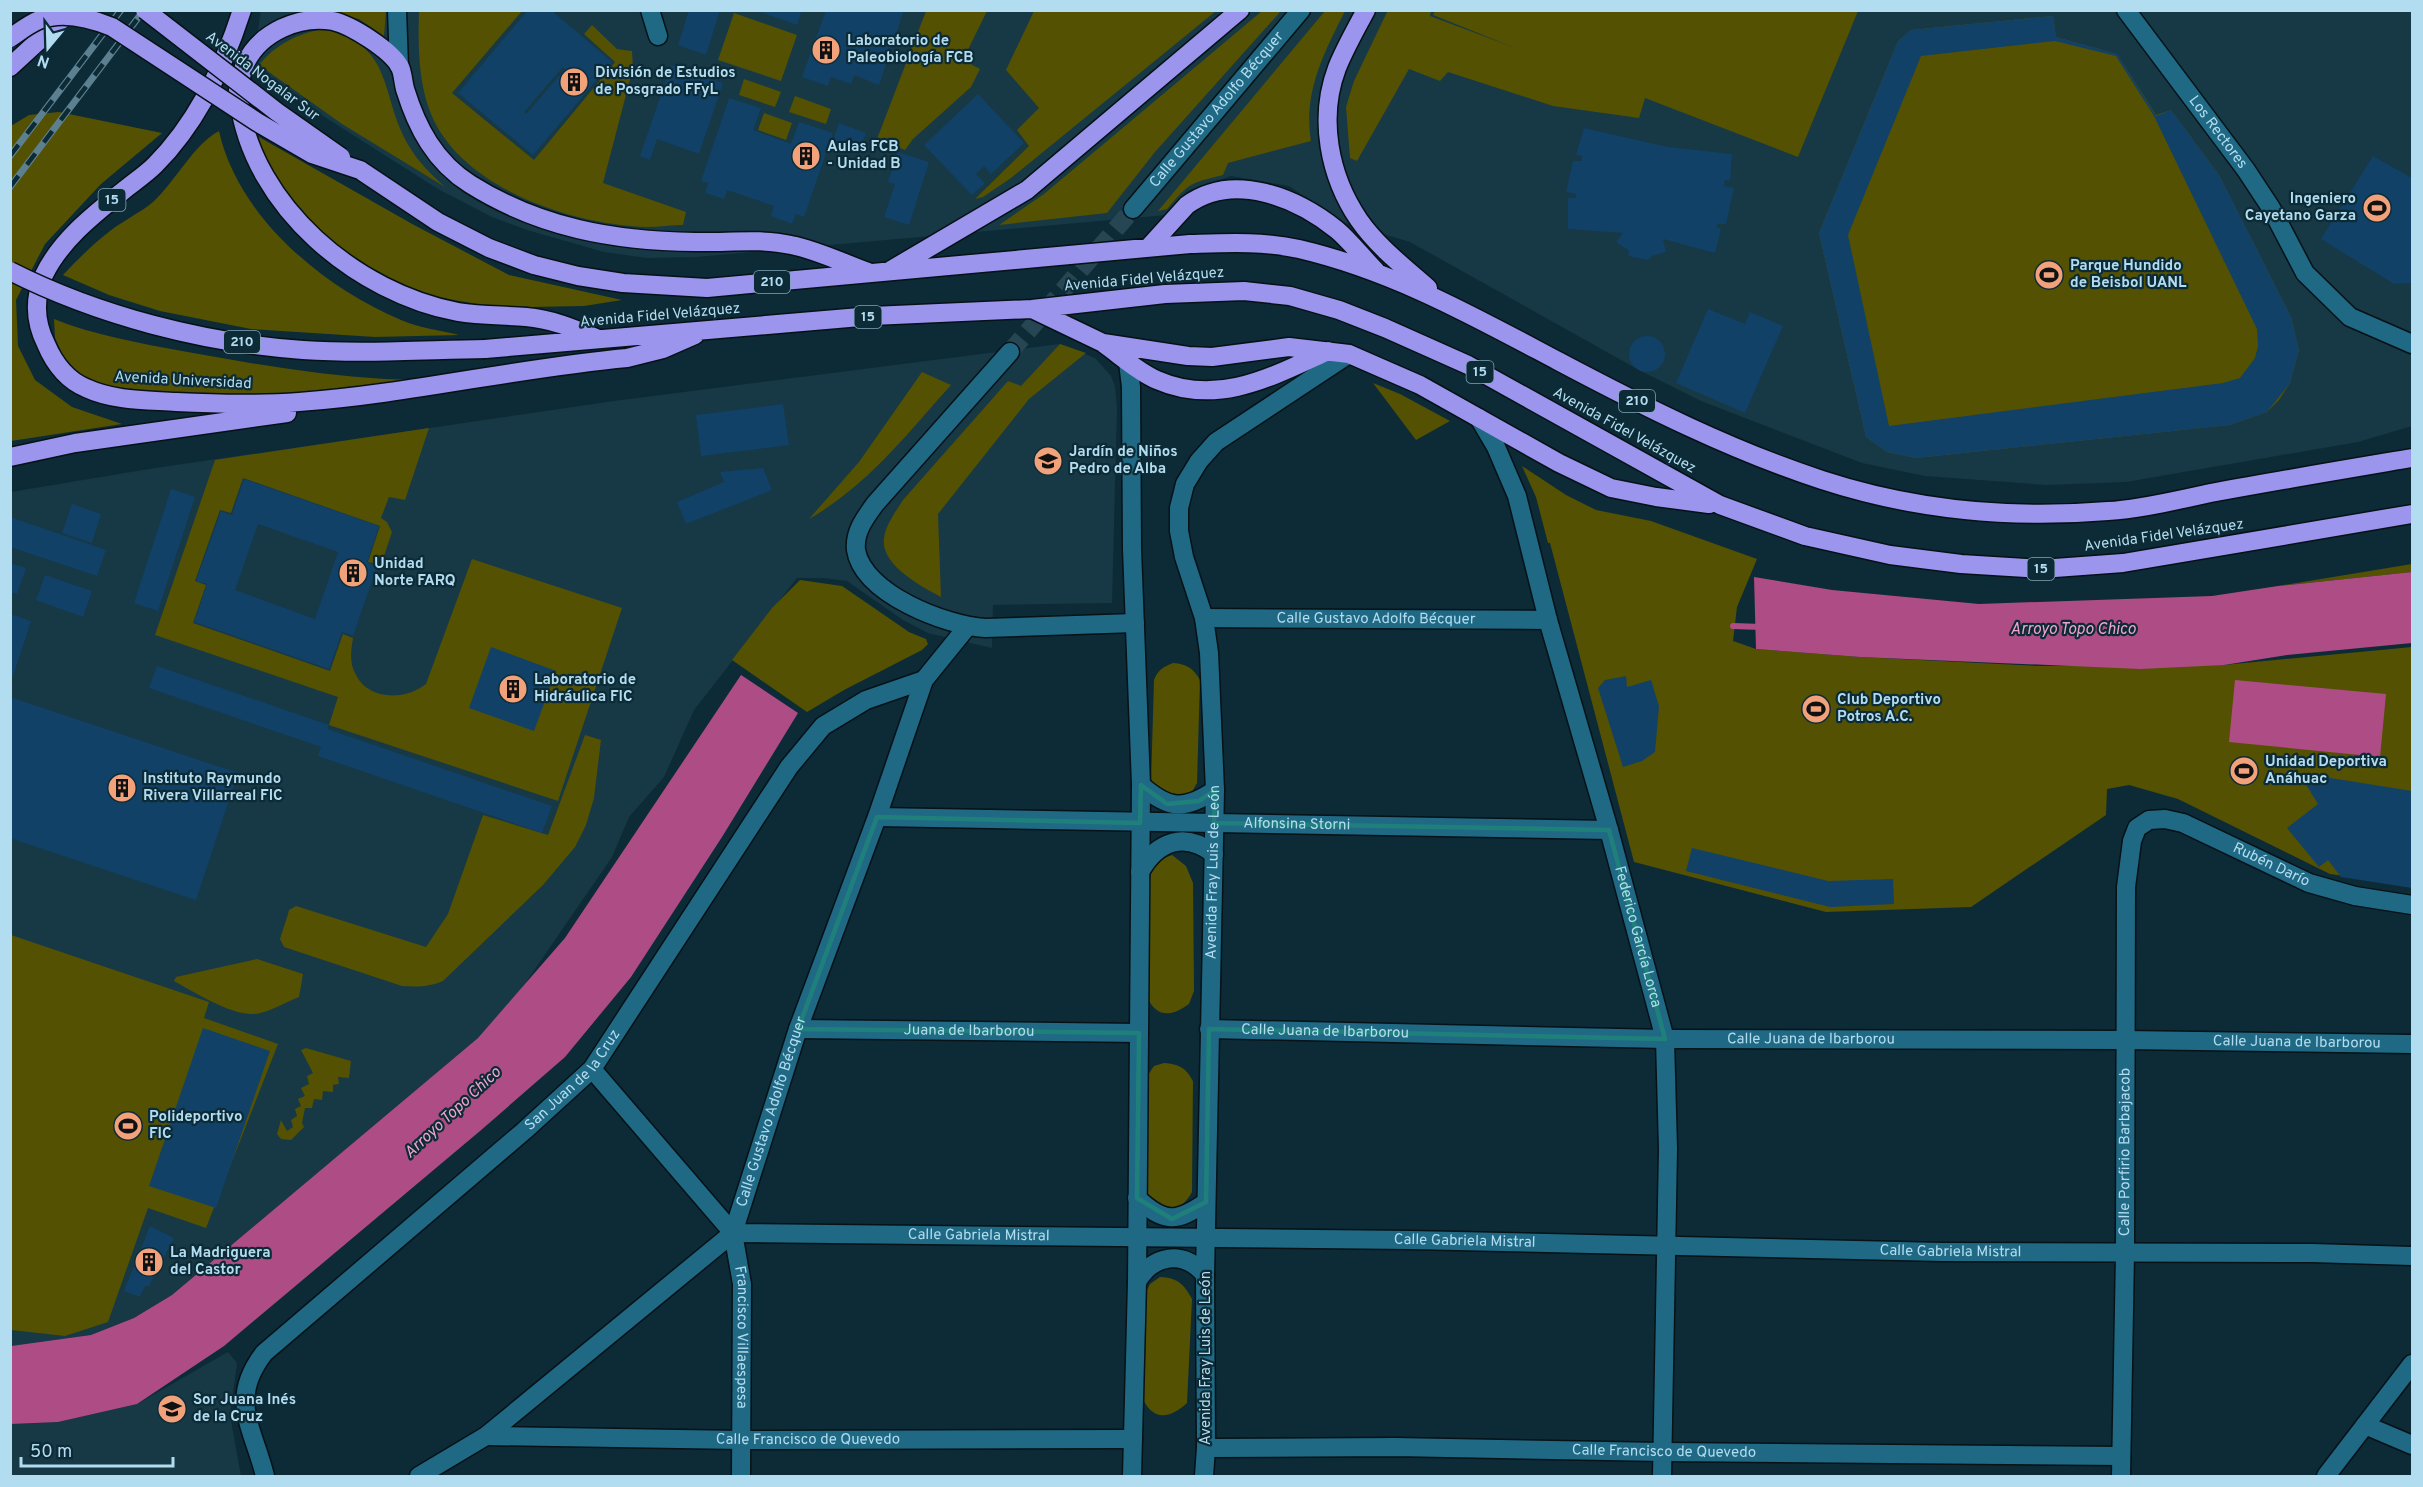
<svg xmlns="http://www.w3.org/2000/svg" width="2423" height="1487" font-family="Overpass,sans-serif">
<rect width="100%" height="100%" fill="#0d2b37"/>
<path fill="#173845" d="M261 10 2412 11V426L2358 442 2126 482 2046 485 1925 476 1862 463 1701 401 1639 370 1410 242 1343 222 1289 186 1231 176 1187 191 1166 215 696 257 647 258 604 252 527 230 492 217 438 189 309 107 257 71 256 45Z
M1060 344 1095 358 1111 376 1115 386 1117 408 1112 603 993 605 992 648 928 633 903 620 847 581 823 578H797L694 710 664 777 629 817 612 857 522 988 478 1038 172 1295 134 1318 91 1335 11 1346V492L149 469 614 401Z
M228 1352 237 1363 230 1415 241 1476H11V1424L58 1422 137 1404Z"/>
<path fill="#545103" d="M1388 10 1431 11 1430 16 1513 47 1433 15 1435 11H1858L1798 157 1645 98 1639 118 1553 106 1448 72 1440 81 1409 69 1357 161 1350 158 1346 107 1354 81Z
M329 11H386L384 36 359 19Z
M419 11H522L452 93 534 160 615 62 584 34 592 25 617 49 632 51 633 68 603 183 686 212 683 225C671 225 659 227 647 227 572 225 461 188 431 114 418 82 418 45 419 11Z
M926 11H987L963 60 980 69 971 87 913 139 905 150 877 139Z
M1034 11H1216L1011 178 983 197 975 199 1029 146 1017 130 1039 108 1006 70Z
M1262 11H1281L1155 152 1107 213 999 225 1044 194Z
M1325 11H1345C1324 53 1303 92 1311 141L1228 163 1223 175C1190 183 1189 183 1167 209L1158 211Z
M734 13 797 35 781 81 718 60Z
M2053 16 2056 37 2117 54 2156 115 2171 110 2219 175 2291 317 2299 350 2290 383 2279 400 2267 412 2230 425 1916 458 1887 452 1866 437 1819 233 1898 41 1911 30Z
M325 29C396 47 379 95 409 146 418 162 432 175 445 187L342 124 259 65C276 44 298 33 325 29Z
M744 79 781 92 775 107 739 95Z
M795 96 831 109 826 124 789 112Z
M59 112 162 133 101 184 45 244 16 300 18 346 35 380 72 407 122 424 11 441V126L29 115Z
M764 113 792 123 786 140 758 130Z
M219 131C238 217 323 287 401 320 419 328 440 330 459 335L375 337 251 329 160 311 109 295 63 275C78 259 93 244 110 231 124 220 140 213 153 202 176 181 193 145 219 131Z
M250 132 414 225 509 275 622 300 584 306 531 307 483 305 418 294 341 254 283 194Z
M54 319C94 335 139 343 182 351 248 363 316 375 385 379 419 381 455 375 489 373L257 400 120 391 92 384 73 371 64 358 55 338Z
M1060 344 1086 353 1029 399 938 514 941 597C922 587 880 565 884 538 886 524 896 511 903 500L1008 381 1021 386Z
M922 372 951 385C907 434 868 485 809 519L859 462Z
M1373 383 1400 394 1450 421 1416 440Z
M429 428 405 500 389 497 381 518 387 522 392 532 381 565 368 562 380 526 243 478 231 513 220 510 195 581 206 585 193 623 330 671 343 634 353 638C351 651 349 663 356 675 369 701 406 700 426 684L472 559 622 608 558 801 329 725 338 697 155 635 215 460Z
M1522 466 1566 495 1596 510 1651 521 1757 559 1737 607 1733 641 1756 649 1860 657 2039 666 2224 665 2412 647V886L2330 874 2178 799 2129 785 2107 789 2106 815 1971 907 1826 912 1634 862 1550 543H1548L1536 497Z
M2412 564V572L2278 586Z
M800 580 842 586 909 632 926 639 928 644 922 650 844 690 807 712 732 660 772 608Z
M1173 663C1187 664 1193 668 1200 680L1197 783 1192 792 1176 800 1151 783 1154 680C1158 670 1163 667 1173 663Z
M585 735 601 740 594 798 586 825 575 847 543 885 443 981C429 987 417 987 402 986L284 947 280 939 288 914 289 910 296 906 426 947 448 914 483 815 548 835Z
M1172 855 1186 866 1193 883 1194 991 1189 1004C1171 1017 1157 1018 1147 997L1146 884C1151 865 1154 862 1172 855Z
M11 935 209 1002 204 1018 278 1044 206 1228 148 1208 108 1322 65 1336 11 1330Z
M257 959 303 974 299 997C286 1002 273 1010 260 1013 238 1020 194 992 174 981L176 977Z
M306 1048 351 1061 349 1078 338 1077 339 1084 333 1085V1092L323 1091 322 1100 314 1099 312 1108H305L302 1123 304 1127 291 1140 281 1139 277 1134 281 1120 287 1131 293 1127 291 1120 297 1116 295 1109 301 1106 298 1099 305 1096 301 1088 309 1084 307 1076 313 1073 301 1050Z
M1164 1063C1179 1064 1186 1068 1193 1081L1192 1192C1185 1204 1180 1208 1167 1210L1144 1193 1146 1078 1154 1066Z
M1160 1277C1178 1278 1184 1284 1192 1299L1187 1403C1168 1421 1150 1420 1141 1394L1143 1298 1150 1284Z"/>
<path fill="#ae4d85" d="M2412 572V643L2287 655 2224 665 2140 669 1860 657 1756 649 1754 577 1832 590 1979 604 2212 596 2278 586Z
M741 675 798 713 722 837 631 977 565 1057 480 1131 224 1346 137 1404 58 1422 11 1424V1346L91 1335 134 1318 172 1295 478 1038 565 938Z
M2235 680 2386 694 2380 757 2229 742Z"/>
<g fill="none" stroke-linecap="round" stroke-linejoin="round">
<path stroke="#ae4d85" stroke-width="6" d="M1733 626 1762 627"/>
</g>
<path fill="#114167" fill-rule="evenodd" d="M528 10H551L612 62 533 155 458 93ZM563 67 565 69 526 114 524 112Z
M689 10H720L706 55 678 45Z
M755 10H802L797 25Z
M826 10H904L879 85 854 75 851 84 831 77 828 86 802 77Z
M2053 16 2056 37 2117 54 2156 116 2171 110 2219 175 2291 317 2299 350 2290 383 2267 412 2230 425 1916 458 1887 452 1866 437 1819 233 1898 41 1911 30ZM2055 41 2116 56 2154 116 2257 329 2258 346 2255 358 2240 378 2223 383 1889 426 1848 235 1921 56Z
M671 65 723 83 699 154 657 139 650 160 640 156Z
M978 94 1024 143 991 174 984 166 976 174 985 183 972 195 924 145Z
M729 98 761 108 753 130 791 144 799 122 833 133 804 217 796 214 792 224 771 216 774 206 727 190 724 199 705 193 708 183 701 181Z
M839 123 866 133 859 150 833 140Z
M1584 128 1668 147 1732 154 1730 181 1725 180 1724 186 1734 188 1726 224H1718L1716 227 1721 229 1715 253 1663 239 1666 252 1652 256 1648 260 1628 256 1629 251 1616 242 1623 233 1568 229V198H1576V194L1566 192 1573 161H1582V156L1576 155Z
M898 152 929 162 909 225 884 217 895 184 888 182Z
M2373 156 2412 178V283L2394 284 2321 239Z
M1708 309 1745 324 1750 312 1783 326 1745 413 1676 383Z
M1629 354a18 18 0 1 1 36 0a18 18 0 1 1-36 0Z
M783 404 789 445 701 456 696 415Z
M763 468 772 490 686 524 677 502 724 482 720 472Z
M244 479 379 526 367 562 377 566 353 636 342 632 329 669 194 622 207 584 196 581 221 511 232 515ZM258 524 338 552 315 619 235 590Z
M171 489 195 497 158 611 134 603Z
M72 504 101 514 92 543 62 533Z
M10 517 106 550 97 576 10 547Z
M10 563 26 568 17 594 10 592Z
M45 575 92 591 83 617 36 600Z
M10 614 31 621 13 676 10 675Z
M491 647 556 671 534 731 469 708Z
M157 666 329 725 327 729 552 806 542 833 318 756 321 747 149 688Z
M1626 676 1627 687 1651 680 1659 706 1655 752 1642 761 1623 767 1598 688 1605 680Z
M10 697 238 773 196 900 10 838Z
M2299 773 2412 791V888L2341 877 2328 860 2319 867 2287 828 2318 804Z
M1692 848 1828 881 1893 879 1894 904 1830 907 1686 871Z
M203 1028 270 1051 216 1208 149 1186Z
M150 1226 174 1238 149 1286H145L140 1297 124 1291Z"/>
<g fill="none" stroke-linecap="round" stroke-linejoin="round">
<path stroke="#264653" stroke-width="18" stroke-dasharray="18 9" stroke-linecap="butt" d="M1010 352 1133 209"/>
<g stroke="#061217" stroke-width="21">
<g id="minor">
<path d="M397 10 399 66"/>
<path d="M650 10 658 36"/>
<path id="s1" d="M2126 10 2246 170 2271 208 2305 273 2350 317 2412 344"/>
<path id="s2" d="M1133 209 1301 10"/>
<path d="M1010 352 875 504C865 518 854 532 856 550 863 594 947 626 985 628L1135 623"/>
<path d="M1128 362 1131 387 1132 549 1141 785 1137 1282 1132 1476"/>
<path id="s3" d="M1479 418 1496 447 1517 496 1548 620 1609 830 1665 1039 1668 1149 1662 1476"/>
<path id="s4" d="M1204 618 1548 620"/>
<path d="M1141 785C1168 809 1184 811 1215 790"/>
<path id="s5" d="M877 817 1609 830"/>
<path d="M1140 872C1157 841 1185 831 1214 854"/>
<path id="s6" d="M798 1029 1139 1033"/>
<path id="s7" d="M1209 1029 1665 1039 2125 1040 2412 1044"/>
<path id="s8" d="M592 1069 733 1233 1410 1240 1943 1252 2312 1253 2412 1256"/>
<path d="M1137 1198C1164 1223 1176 1223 1206 1202"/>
<path id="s9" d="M733 1233 742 1284 741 1476"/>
<path d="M1137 1282C1152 1255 1184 1249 1205 1275"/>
<path d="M2365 1425 2412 1445"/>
<path id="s10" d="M486 1436 741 1440 1133 1439"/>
<path id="s11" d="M1206 1448 1395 1447 1662 1452 2121 1456"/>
<path id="s12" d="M265 1476C253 1427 228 1400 264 1353L524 1131 592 1069 789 767 823 726 866 700 924 680"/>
<path id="s13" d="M419 1476 486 1436 733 1233 798 1029 877 817 924 680 967 627"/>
<path id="s14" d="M1204 1476 1206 1448 1205 1275 1215 790 1209 653 1204 618 1184 557 1179 531V508L1185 484 1199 461 1216 442 1349 354"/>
<path id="s15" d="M2121 1476 2125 1253 2126 887 2132 841 2137 828 2149 820 2165 819 2183 823 2309 883 2355 896 2412 905"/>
<path d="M2326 1476 2412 1364"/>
</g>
</g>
<g stroke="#061217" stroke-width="21">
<path id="highway" d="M242 10C224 66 197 123 155 165 147 173 137 180 128 187 97 212 61 239 44 275 34 298 35 322 46 344 54 363 67 380 86 388 114 401 146 400 176 402 217 404 258 405 299 402 409 394 517 368 627 358L663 349 695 335
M1366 10C1356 29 1345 48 1337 68 1318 118 1329 176 1359 220 1377 246 1404 267 1428 288
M10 67 72 10
M238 90C240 81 242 71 245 64 260 32 299 15 333 21 351 25 391 50 400 67 403 73 403 82 405 89 417 128 435 162 470 184 540 228 614 241 695 242 726 243 760 238 791 245 817 250 843 263 868 272
M239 101C253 207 357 293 458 312 481 316 504 315 526 317 551 319 573 328 596 338
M360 170 438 222 489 248 534 265 578 276 623 283 707 288 1190 244C1226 243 1263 241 1299 249 1393 271 1473 316 1558 361 1643 406 1730 450 1822 480 1914 510 2011 519 2108 511 2144 509 2180 499 2216 492 2281 480 2347 469 2412 458
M1148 248 1187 205C1234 171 1297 198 1337 230 1351 242 1363 258 1376 271
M891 270 1027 190 1240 10
M1032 309 1103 343 1188 356 1212 357 1289 347 1349 354 1420 385 1559 463 1611 488 1656 497 1709 504
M1104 344C1121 356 1138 372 1157 380 1218 407 1273 376 1328 351
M485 349 872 316 1032 309 1165 294 1244 291 1290 296 1339 310 1385 328 1468 365 1720 505 1805 536 1890 555 1961 564 2041 569 2123 563 2412 514
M10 457 75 443 287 413"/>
</g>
<use href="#minor" stroke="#1f6984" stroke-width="18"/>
<use href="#highway" stroke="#9c95ed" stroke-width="18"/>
<g stroke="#5c808f" stroke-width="7">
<path id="rail" d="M10 156 121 10
M10 187 144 10"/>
</g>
<use href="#rail" stroke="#0d2b37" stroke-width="4.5" stroke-dasharray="14" stroke-linecap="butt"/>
<g stroke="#061217" stroke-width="21" stroke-linecap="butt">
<path id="highway-bridge" d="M145 10 277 112 341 157
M10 38C19 32 29 24 39 20 62 11 90 18 112 27L257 122 312 154 360 170
M10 271C99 316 204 343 303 350 363 354 424 350 485 349"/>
</g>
<use href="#highway-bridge" stroke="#9c95ed" stroke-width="18"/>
</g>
<path fill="none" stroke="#1f807b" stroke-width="4.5" stroke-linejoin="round" d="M1141 785 1167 804 1199 801 1215 790 1214 823 1609 830 1665 1039 1209 1029 1206 1202 1172 1219 1137 1198 1139 1033 798 1029 877 817 1140 823Z"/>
<defs>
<g id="building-disc" transform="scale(1.5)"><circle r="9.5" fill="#f1a27b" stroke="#0d2b37"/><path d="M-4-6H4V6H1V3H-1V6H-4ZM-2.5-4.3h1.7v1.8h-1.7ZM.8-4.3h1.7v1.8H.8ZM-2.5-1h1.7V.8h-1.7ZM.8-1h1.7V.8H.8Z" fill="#111"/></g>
<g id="stadium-disc" transform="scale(1.5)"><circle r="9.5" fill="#f1a27b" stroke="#0d2b37"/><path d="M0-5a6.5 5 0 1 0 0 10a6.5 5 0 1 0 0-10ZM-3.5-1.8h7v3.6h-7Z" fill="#111"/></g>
<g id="school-disc" transform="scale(1.5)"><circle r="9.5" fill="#f1a27b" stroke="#0d2b37"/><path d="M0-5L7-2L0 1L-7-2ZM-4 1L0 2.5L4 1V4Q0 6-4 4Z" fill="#111"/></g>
</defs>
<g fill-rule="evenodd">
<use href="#building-disc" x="826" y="50"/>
<use href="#building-disc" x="574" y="82"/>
<use href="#building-disc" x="806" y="156"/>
<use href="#stadium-disc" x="2377" y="208"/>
<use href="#stadium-disc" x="2049" y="275"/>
<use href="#school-disc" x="1048" y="461"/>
<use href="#building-disc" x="353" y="573"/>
<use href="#building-disc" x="513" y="689"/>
<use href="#stadium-disc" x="1816" y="709"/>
<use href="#stadium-disc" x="2244" y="771"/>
<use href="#building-disc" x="122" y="788"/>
<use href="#stadium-disc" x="128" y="1126"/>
<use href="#building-disc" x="149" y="1262"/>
<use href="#school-disc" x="172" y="1409"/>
</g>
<g text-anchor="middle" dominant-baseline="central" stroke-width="4.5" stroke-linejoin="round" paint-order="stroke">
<g fill="#0d2b37" stroke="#80a7b8" stroke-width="1.5">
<rect x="98.5" y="189" width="27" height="22" rx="4.5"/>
<rect x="754" y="271" width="36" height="22" rx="4.5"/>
<rect x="854.5" y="306" width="27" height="22" rx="4.5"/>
<rect x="224" y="331" width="36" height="22" rx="4.5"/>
<rect x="1466.5" y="361" width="27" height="22" rx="4.5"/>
<rect x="1619" y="390" width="36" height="22" rx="4.5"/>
<rect x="2027.5" y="558" width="27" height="22" rx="4.5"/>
</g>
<g font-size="14" font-weight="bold" fill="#b2dcef">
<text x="112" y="200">15</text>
<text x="772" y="282">210</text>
<text x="868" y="317">15</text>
<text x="242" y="342">210</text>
<text x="1480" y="372">15</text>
<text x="1637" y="401">210</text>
<text x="2041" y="569">15</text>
</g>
<g font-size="15" font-weight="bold" fill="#b2dcef" stroke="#0d2b37" text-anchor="start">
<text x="847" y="41">Laboratorio de<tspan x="847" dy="17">Paleobiología FCB</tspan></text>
<text x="595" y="73">División de Estudios<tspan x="595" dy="17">de Posgrado FFyL</tspan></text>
<text x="827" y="147">Aulas FCB<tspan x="827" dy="17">- Unidad B</tspan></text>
<text x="2356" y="199" text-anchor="end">Ingeniero<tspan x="2356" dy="17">Cayetano Garza</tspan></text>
<text x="2070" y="266">Parque Hundido<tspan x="2070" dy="17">de Beisbol UANL</tspan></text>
<text x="1069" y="452">Jardín de Niños<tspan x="1069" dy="17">Pedro de Alba</tspan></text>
<text x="374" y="564">Unidad<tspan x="374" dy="17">Norte FARQ</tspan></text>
<text x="534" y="680">Laboratorio de<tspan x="534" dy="17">Hidráulica FIC</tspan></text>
<text x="1837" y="700">Club Deportivo<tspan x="1837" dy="17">Potros A.C.</tspan></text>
<text x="2265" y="762">Unidad Deportiva<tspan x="2265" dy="17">Anáhuac</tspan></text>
<text x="143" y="779">Instituto Raymundo<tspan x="143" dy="17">Rivera Villarreal FIC</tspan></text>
<text x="149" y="1117">Polideportivo<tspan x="149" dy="17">FIC</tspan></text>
<text x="170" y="1253">La Madriguera<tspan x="170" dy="17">del Castor</tspan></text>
<text x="193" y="1400">Sor Juana Inés<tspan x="193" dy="17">de la Cruz</tspan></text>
</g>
<g font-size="15" fill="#b2dcef" stroke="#0d2b37">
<text transform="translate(262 77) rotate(37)">Avenida Nogalar Sur</text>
<text stroke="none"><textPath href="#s2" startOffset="130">Calle Gustavo Adolfo Bécquer</textPath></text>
<text stroke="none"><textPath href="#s1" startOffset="153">Los Rectores</textPath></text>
<text transform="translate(1144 280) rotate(-5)">Avenida Fidel Velázquez</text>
<text transform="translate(660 316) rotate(-5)">Avenida Fidel Velázquez</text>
<text transform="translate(183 381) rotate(3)">Avenida Universidad</text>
<text transform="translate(1624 431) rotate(29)">Avenida Fidel Velázquez</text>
<text transform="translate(2164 536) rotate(-8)">Avenida Fidel Velázquez</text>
<text stroke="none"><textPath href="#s4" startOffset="172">Calle Gustavo Adolfo Bécquer</textPath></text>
<text stroke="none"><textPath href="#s5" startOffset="420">Alfonsina Storni</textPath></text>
<text stroke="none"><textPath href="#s15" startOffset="796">Rubén Darío</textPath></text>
<text stroke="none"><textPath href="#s14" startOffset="604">Avenida Fray Luis de León</textPath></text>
<text stroke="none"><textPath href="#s3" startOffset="544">Federico García Lorca</textPath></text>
<text stroke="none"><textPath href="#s6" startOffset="171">Juana de Ibarborou</textPath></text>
<text stroke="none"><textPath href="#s7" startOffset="116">Calle Juana de Ibarborou</textPath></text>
<text stroke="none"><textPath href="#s7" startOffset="602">Calle Juana de Ibarborou</textPath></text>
<text stroke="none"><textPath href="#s7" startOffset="1088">Calle Juana de Ibarborou</textPath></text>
<text stroke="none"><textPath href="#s12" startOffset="543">San Juan de la Cruz</textPath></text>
<text stroke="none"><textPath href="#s13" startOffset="525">Calle Gustavo Adolfo Bécquer</textPath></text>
<text stroke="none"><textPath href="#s15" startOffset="324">Calle Porfirio Barbajacob</textPath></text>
<text stroke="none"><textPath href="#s8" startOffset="462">Calle Gabriela Mistral</textPath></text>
<text stroke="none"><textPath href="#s8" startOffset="948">Calle Gabriela Mistral</textPath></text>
<text stroke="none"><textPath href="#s8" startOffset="1434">Calle Gabriela Mistral</textPath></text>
<text stroke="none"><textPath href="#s9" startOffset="105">Francisco Villaespesa</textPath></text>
<text transform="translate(1206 1358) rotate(-90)">Avenida Fray Luis de León</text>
<text stroke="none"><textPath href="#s10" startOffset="322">Calle Francisco de Quevedo</textPath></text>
<text stroke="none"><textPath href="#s11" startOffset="458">Calle Francisco de Quevedo</textPath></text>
</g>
<g font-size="16" font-style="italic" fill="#f1a5cd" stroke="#0d2b37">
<text x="2073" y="630">Arroyo Topo Chico</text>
<text transform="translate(453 1113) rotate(-43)">Arroyo Topo Chico</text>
</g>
</g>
<rect width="2423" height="1487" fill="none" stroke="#b2dcef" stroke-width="24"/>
<g transform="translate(48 48) rotate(199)" stroke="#0d2b37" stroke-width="4.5" paint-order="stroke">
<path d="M0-4.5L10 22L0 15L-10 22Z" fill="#b2dcef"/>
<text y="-9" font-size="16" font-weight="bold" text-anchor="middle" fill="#b2dcef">N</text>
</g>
<path d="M21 1457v9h152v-9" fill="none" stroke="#b2dcef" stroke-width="3"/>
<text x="30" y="1457" font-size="18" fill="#b2dcef" stroke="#0d2b37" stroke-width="4.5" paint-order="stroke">50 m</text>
</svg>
